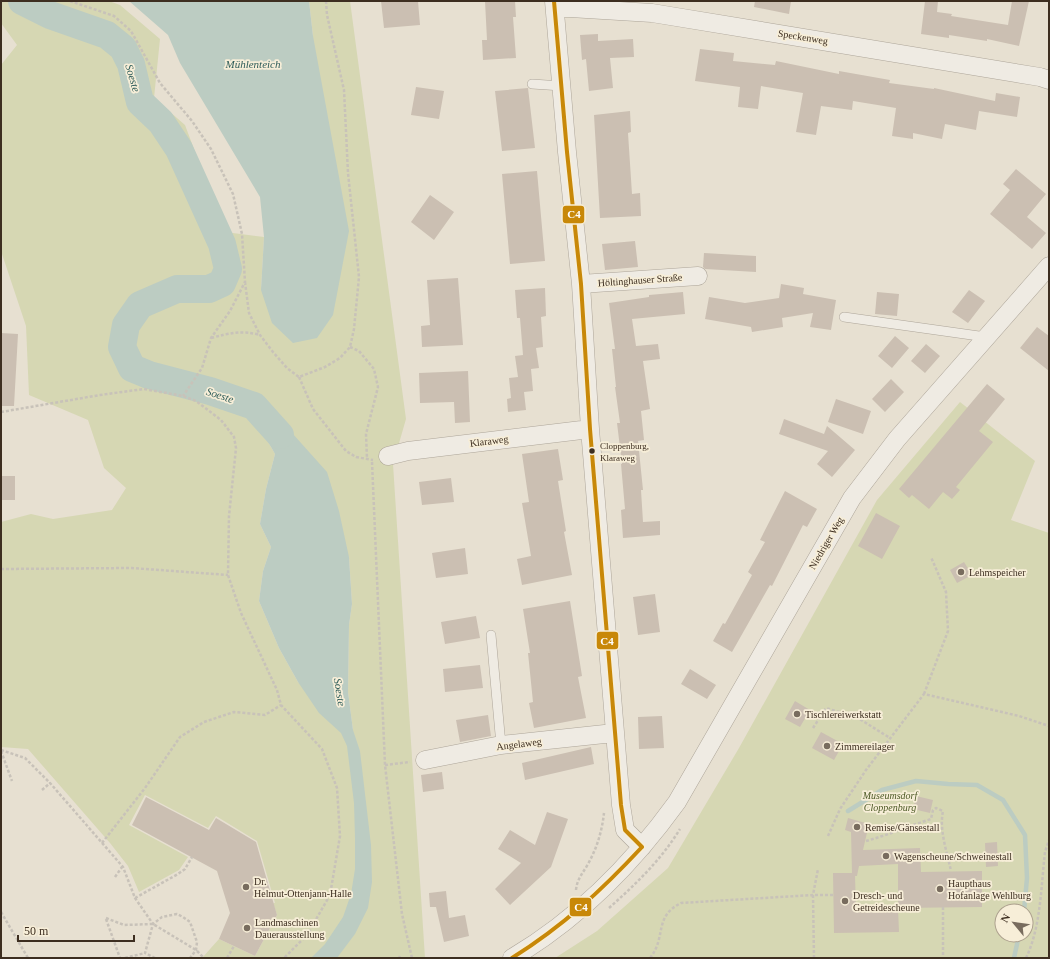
<svg xmlns="http://www.w3.org/2000/svg" width="1050" height="959" font-family="Georgia,serif">
<rect width="100%" height="100%" fill="#e7e0d1"/>
<path fill="#d6d7b3" fill-rule="evenodd" d="M1 1H109L120 5 160 39 154 98 185 125 225 232 264 237 261 290 313 36 309 1H350L406 419 393 464 425 958H202L219 939 255 956 277 915 273 903H275L257 841 216 816 208 828 145 795 129 825 188 857 179 870 139 892 128 866 110 843 28 749 1 747V522L31 514 53 519 112 510 126 488 104 468 88 420 29 395 26 326 1 251V65L17 45 1 23ZM251 412 349 557 352 604 349 625 348 692 353 730 298 682 279 648 259 601 263 571 271 547 260 524 266 489 275 454Z
M960 402 1035 461 1011 520 1049 533V958H555L597 931 668 868 739 748 877 500ZM1002 911H1026V935H1002Z"/>
<path fill="#bcccc2" d="M129 1H309L313 36 349 231 333 315 317 338 293 343 272 323 261 290 264 237 260 197 180 63 168 35Z
M259 403 284 424 327 472 339 511 349 557 352 604 349 625 348 692 353 730 360 751 371 845 372 882 368 908 355 934 337 958H311L325 944 343 917 351 894 355 869V838L354 803 347 746 341 733 319 713 298 682 279 648 259 601 263 571 271 547 260 524 266 489 275 454 251 412 254 406Z"/>
<g fill="none" stroke-linecap="round" stroke-linejoin="round">
<path stroke="#bcccc2" stroke-width="4.5" d="M848 811 882 790 916 781 948 784 977 785 1003 800 1025 835 1027 878 1024 911
M1014 958 1019 935"/>
<path stroke="#bcccc2" stroke-width="28" d="M22 1 50 15 107 35 123 48 131 64 140 102 161 122 179 149 222 244 228 269 222 283 209 289H177L140 305 126 325 122 347 132 368 149 375 210 391 254 406 280 435"/>
</g>
<path fill="#cbbfb2" fill-rule="evenodd" d="M381 1H418L420 25 384 28Z
M485 1H515L516 17H513L516 58 483 60 482 40H487Z
M755 1H791L789 14 754 7Z
M925 1H938L937 12 952 14 951 16 1008 25 1012 1H1029L1019 46 987 39V41L949 35V38L921 34Z
M598 34V41L633 39 634 57 610 58 613 88 589 91 586 59 582 60 580 35Z
M700 49 734 53 733 61 775 65 776 61 839 74V71L890 80 889 83 934 89V88L995 101 996 93 1020 97 1017 117 979 111 976 130 945 124 942 139 913 133V139L892 136 896 108 853 101 852 110 821 106 816 135 796 132 803 93 761 86 758 109 738 107 740 87 695 81Z
M416 87 444 91 439 119 411 115Z
M528 88 535 148 502 151 495 91Z
M630 111 631 132 628 133 632 194 640 193 641 216 600 218 594 115Z
M1016 169 1046 194 1027 217 1046 233 1032 249 990 214 1010 190 1003 184Z
M537 171 545 261 510 264 502 174Z
M430 195 454 212 434 240 411 222Z
M635 241 638 267 605 270 602 244Z
M704 253 756 256V272L705 269 703 267Z
M458 278 463 345 422 347 421 326 430 325 427 280Z
M781 284 804 288 803 294 836 300 831 330 810 327 813 313 782 318 783 327 752 332 751 327 705 319 709 297 745 303 779 298Z
M545 288 546 316 541 317 543 347 536 348 539 368 531 369 533 391 524 392 526 410 508 412 507 399 511 398 509 378 518 377 515 356 523 355 520 318H517L515 290Z
M969 290 985 301 968 323 952 312Z
M683 292 685 314 632 319 636 346 658 344 660 359 643 361 650 409 641 411 644 440 638 441 643 490H641L643 522 660 521V535L623 538 621 510 625 509 621 464H622L617 423H620L615 387H616L612 349H615L609 303 649 297V295Z
M877 292 899 294 897 316 875 314Z
M1037 327 1049 336V371L1020 348Z
M1 333 18 334 14 406H1Z
M895 336 909 348 892 368 878 356Z
M926 344 940 356 925 373 911 361Z
M468 371 470 422 455 423 454 402 420 403 419 373Z
M891 379 904 392 885 412 872 399Z
M987 384 1005 399 979 431 993 442 956 487 960 490 952 499 943 492 929 509 912 495 909 498 899 489Z
M836 399 871 411 863 434 828 422Z
M784 419 824 434 827 426 855 450 832 477 817 464 828 451 779 434Z
M558 449 563 480 558 481 566 531 564 532 572 575 522 585 517 559 531 556 522 503 529 502 522 454Z
M1 476H15V500H1Z
M451 478 454 502 422 505 419 482Z
M785 491 817 509 807 527 803 525 772 586 770 585 732 652 713 641 723 623 725 624 752 575 748 572 765 542 760 540Z
M876 513 900 526 882 559 858 546Z
M465 548 468 574 436 578 432 553Z
M964 562 972 575 957 583 950 570Z
M655 594 660 632 638 635 633 597Z
M570 601 582 676 578 677 586 718 534 728 529 703 533 702 528 653H530L523 609Z
M476 616 480 638 445 644 441 622Z
M480 665 483 688 445 692 443 669Z
M690 669 716 685 707 699 681 684Z
M795 701 810 710 800 727 785 719Z
M488 715 491 736 460 742 456 720Z
M662 716 664 748 639 749 638 717Z
M821 732 843 744 834 760 812 748Z
M591 747 594 764 525 780 522 763Z
M442 772 444 789 423 792 421 775Z
M916 796 933 800 930 813 913 809Z
M146 797 209 830 216 818 256 842 277 915 255 956 219 939 230 913 217 871 132 825Z
M547 812 568 819 551 867 510 905 495 889 521 863 498 849 510 830 535 845Z
M848 818 869 824 863 850 920 848 921 872 982 871V907L898 908 899 932 834 933 833 873H852L851 832 845 830ZM898 864V908H856L855 876H857L859 866Z
M997 842 998 866 986 867 985 843Z
M446 891 449 918 465 915 469 936 444 942 436 907H430L429 893Z"/>
<g fill="none" stroke-linecap="round" stroke-linejoin="round">
<g stroke="#ada599" stroke-width="10">
<path id="lane" d="M532 84 562 86
M844 317 986 337
M491 635 501 745"/>
</g>
<g stroke="#ada599" stroke-width="19">
<path id="street" d="M554 1 567 152 581 284 590 429 621 805 625 830 642 847
M555 8H570L652 13 1040 77 1049 80
M581 284 698 276
M388 456 408 451 590 429
M425 760 501 745 614 733
M512 958C578 919 633 863 677 802L852 498 897 439 1049 266"/>
</g>
<path stroke="#c8c2b9" stroke-width="2.5" stroke-dasharray="3 2" stroke-linecap="butt" d="M70 1 114 16 131 31 160 83 192 121 211 149 233 194 242 234 245 282 230 311 211 338 202 368 183 396
M245 282 249 313 260 335 273 352 287 368 299 377 325 367 340 358 350 347 354 329 359 277 348 173 344 90 327 15 326 1
M211 338C230 333 241 330 260 335
M350 347 359 351 374 369 378 387 366 434 367 459
M299 377 313 409 346 451 356 457 373 460
M1 412 100 395 144 389 183 396 196 401 221 420 234 437 236 448 229 516 228 575 241 613 277 690 281 705 322 749 337 788 340 836 330 895 307 935 284 958
M372 462 385 765 402 914 412 958
M1 569 132 568 228 575
M924 694 948 631 946 592 931 557
M813 728 826 708 858 718 890 738
M1 750 25 758 50 783 123 867 135 898 153 924
M1 751 12 781
M385 765 410 762
M42 790 50 783
M828 836 840 809 866 770 924 694 1019 716 1049 726
M866 841C888 835 909 826 931 819L933 810 936 808 943 811C939 830 947 852 951 871
M102 843 145 788 180 737 204 722 234 712 265 715 281 705
M115 877 122 867
M576 890C577 879 583 873 588 864 597 848 602 831 604 813
M135 898 178 874 185 869 192 857
M943 907V958
M609 908C636 884 661 860 680 829
M1 912 28 958
M106 918 124 925 153 924 196 950 204 958
M106 919 120 958
M125 958 145 953
M155 958 145 953 153 924 162 917 177 914 183 917 190 922 197 942 196 950 190 958
M227 958 234 946
M399 958 400 956
M650 958C667 937 653 917 681 903L813 895 818 869
M814 958 813 895H833
M1026 958C1041 927 1041 886 1045 852L1049 840"/>
<use href="#lane" stroke="#efebe3" stroke-width="9"/>
<use href="#street" stroke="#efebe3" stroke-width="18"/>
<g stroke="#f7eed8" stroke-width="7">
<path id="bus-1" d="M554 1 567 152 581 284 590 429 621 805 625 830 642 847
M512 958C563 926 601 891 642 847"/>
</g>
<use href="#bus-1" stroke="#c88808" stroke-width="4"/>
</g>
<circle fill="#3d2e20" stroke="#f7eed8" stroke-width="1.5" cx="592" cy="451" r="3.5"/>
<g fill="#786c5e" stroke="#f7eed8" stroke-width="1.5">
<circle cx="961" cy="572" r="4"/>
<circle cx="797" cy="714" r="4"/>
<circle cx="827" cy="746" r="4"/>
<circle cx="857" cy="827" r="4"/>
<circle cx="886" cy="856" r="4"/>
<circle cx="246" cy="887" r="4"/>
<circle cx="940" cy="889" r="4"/>
<circle cx="845" cy="901" r="4"/>
<circle cx="247" cy="928" r="4"/>
</g>
<g text-anchor="middle" dominant-baseline="central" stroke-width="3.5" stroke-linejoin="round" paint-order="stroke">
<g font-size="9" fill="#3d2e20" stroke="#f7eed8" text-anchor="start">
<text x="600" y="446">Cloppenburg,<tspan x="600" dy="12">Klaraweg</tspan></text>
</g>
<g font-size="10" fill="#3d2e20" stroke="#f7eed8">
<text transform="translate(803 37) rotate(9)">Speckenweg</text>
<text transform="translate(640 280) rotate(-4)">Höltinghauser Straße</text>
<text transform="translate(489 441) rotate(-7)">Klaraweg</text>
<text transform="translate(826 543) rotate(-60)">Niedriger Weg</text>
<text transform="translate(519 744) rotate(-7)">Angelaweg</text>
</g>
<g font-size="10" fill="#3d2e20" stroke="#f7eed8" text-anchor="start">
<text x="969" y="572">Lehmspeicher</text>
<text x="805" y="714">Tischlereiwerkstatt</text>
<text x="835" y="746">Zimmereilager</text>
<text x="865" y="827">Remise/Gänsestall</text>
<text x="894" y="856">Wagenscheune/Schweinestall</text>
<text x="254" y="881">Dr.<tspan x="254" dy="12">Helmut-Ottenjann-Halle</tspan></text>
<text x="948" y="883">Haupthaus<tspan x="948" dy="12">Hofanlage Wehlburg</tspan></text>
<text x="853" y="895">Dresch- und<tspan x="853" dy="12">Getreidescheune</tspan></text>
<text x="255" y="922">Landmaschinen<tspan x="255" dy="12">Dauerausstellung</tspan></text>
</g>
<g font-size="10" font-style="italic" fill="#4d5a26" stroke="#f7eed8">
<text x="890" y="795">Museumsdorf<tspan x="890" dy="12">Cloppenburg</tspan></text>
</g>
<g font-size="11" font-style="italic" fill="#2f5d5a" stroke="#f7eed8">
<text x="253" y="64">Mühlenteich</text>
<text transform="translate(133 78) rotate(74)">Soeste</text>
<text transform="translate(220 395) rotate(18)">Soeste</text>
<text transform="translate(340 692) rotate(81)">Soeste</text>
</g>
</g>
<g stroke="#f7eed8" stroke-width="1.5">
<rect x="562" y="205" width="23" height="19" rx="4" fill="#c88808"/>
<rect x="596" y="631" width="23" height="19" rx="4" fill="#c88808"/>
<rect x="569" y="897" width="23" height="20" rx="4" fill="#c88808"/>
</g>
<g font-size="11" text-anchor="middle" font-weight="bold" fill="#fff">
<text x="574" y="218">C4</text>
<text x="607" y="645">C4</text>
<text x="581" y="911">C4</text>
</g>
<rect width="1050" height="959" fill="none" stroke="#3d2e20" stroke-width="4"/>
<g transform="translate(1014 923) rotate(299)"><circle r="19" fill="#f7eed8" stroke="#ada18e"/>
<path d="M0-3L7 15L0 10L-7 15Z" fill="#786c5e"/>
<text y="-6" font-size="11" font-weight="bold" text-anchor="middle" fill="#3d2e20">N</text>
</g>
<path d="M18 935v6h116v-6" fill="none" stroke="#3d2e20" stroke-width="2"/>
<text x="24" y="935" font-size="12" fill="#3d2e20" stroke="#f7eed8" stroke-width="3" paint-order="stroke">50 m</text>
</svg>
